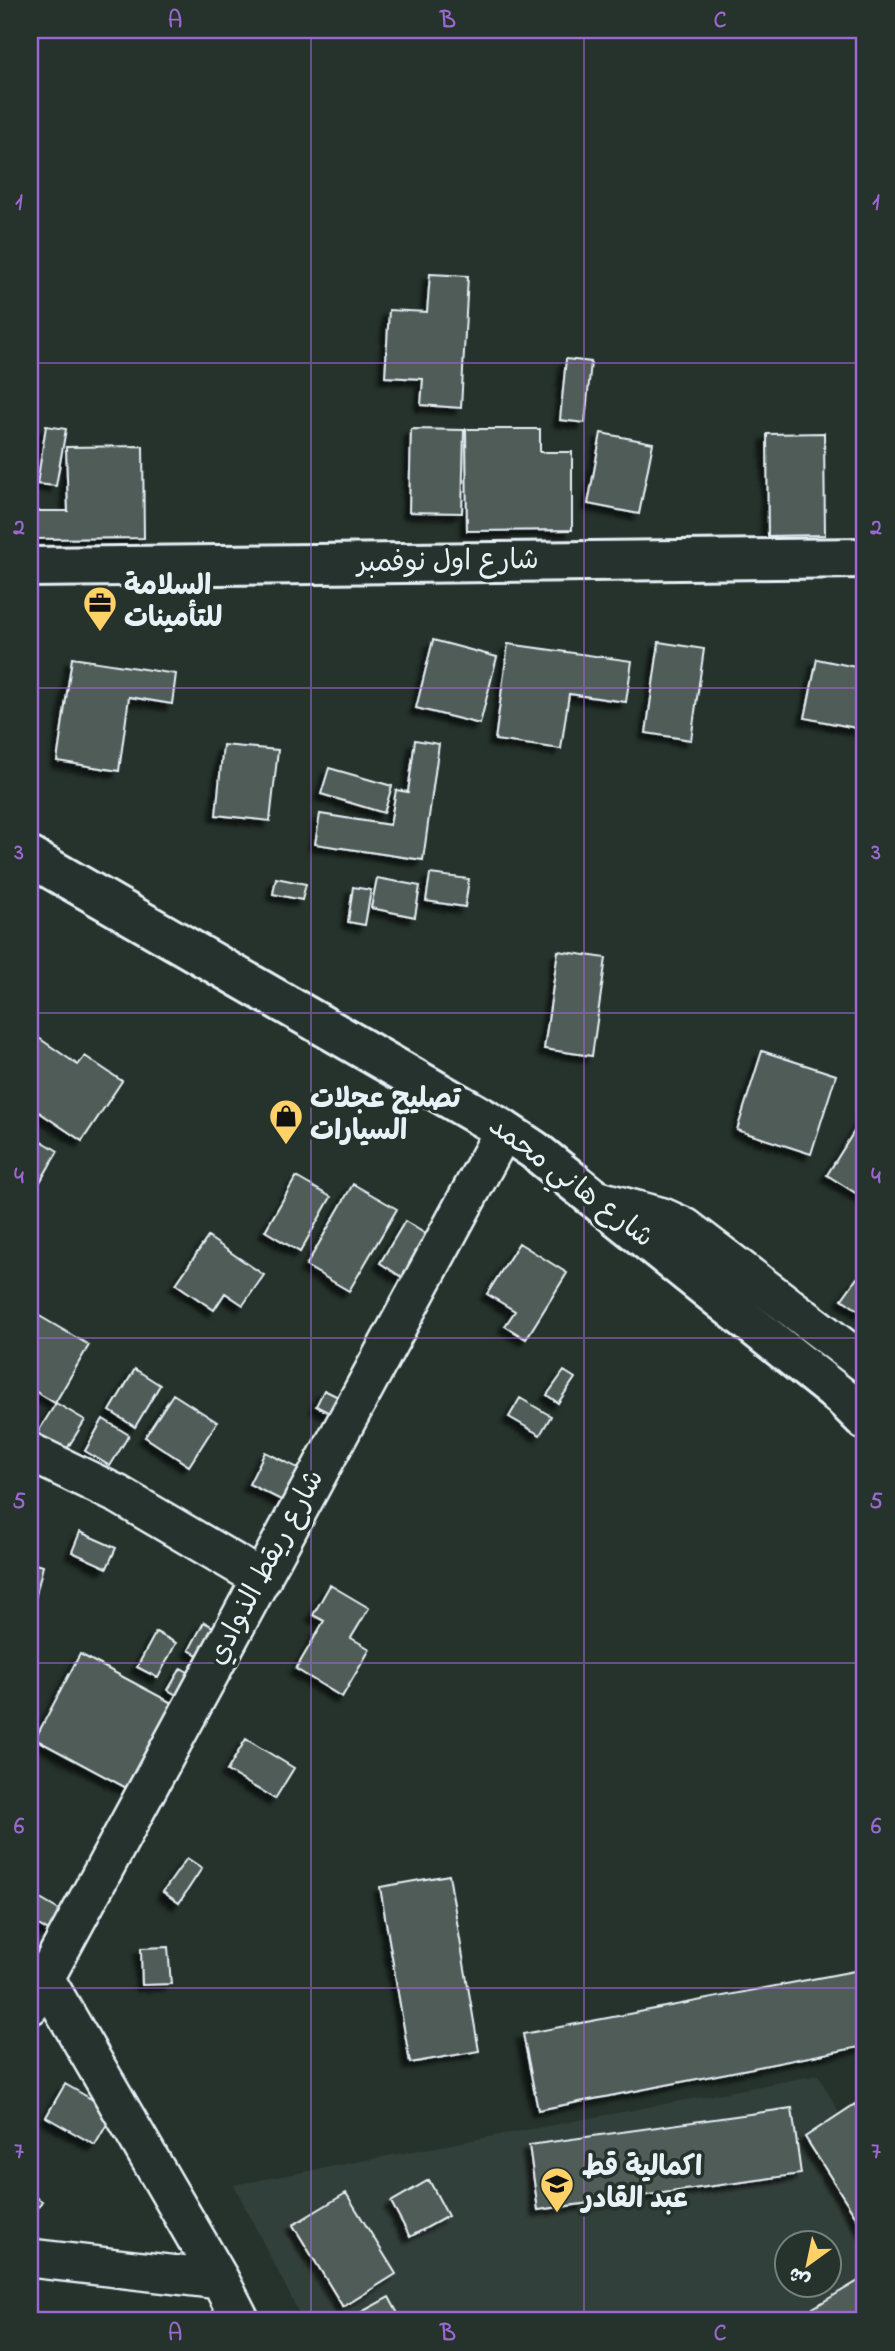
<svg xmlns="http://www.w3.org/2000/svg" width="895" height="2351" font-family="'Indie Flower','Playpen Sans Arabic',sans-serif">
<defs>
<filter id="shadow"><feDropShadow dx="-6" dy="6" stdDeviation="2" flood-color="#0009"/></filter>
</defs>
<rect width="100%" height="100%" fill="#26332d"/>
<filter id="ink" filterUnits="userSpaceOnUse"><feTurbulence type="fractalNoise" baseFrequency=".0143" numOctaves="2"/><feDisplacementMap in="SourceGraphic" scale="14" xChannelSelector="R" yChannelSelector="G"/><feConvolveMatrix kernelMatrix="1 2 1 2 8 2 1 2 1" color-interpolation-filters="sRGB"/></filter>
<g filter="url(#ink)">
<path fill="#333f3a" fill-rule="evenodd" d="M818 2075 865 2158V2321H303L234 2185ZM786 2242H828V2284H786Z"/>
<path fill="#505c59" stroke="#e8f1f8" stroke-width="2" filter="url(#shadow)" d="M430 274 468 276 461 408 421 405 423 379 385 377 389 310 427 312Z
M566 359 591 362 585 423 560 420Z
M46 426 66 429 56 486 37 484Z
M411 429 464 430 462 513 409 512Z
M466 429H540V452H572V530L467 531Z
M601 433 653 443 639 514 588 504Z
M824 433 825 535 768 536 767 434Z
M143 446 144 538 30 539V511H68L66 447Z
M433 640 497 657 480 724 416 708Z
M659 642 704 649 691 740 646 733Z
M508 644 632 661 626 702 569 694 561 749 495 740Z
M72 658 176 674 172 704 129 697 119 771 57 761Z
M817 659 865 669V706L861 729 805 718Z
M415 740 439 744 423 860 315 844 320 814 390 825 396 790 408 792Z
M223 745 278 750 270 821 216 815Z
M329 768 392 786 384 813 321 794Z
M430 874 469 879 465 907 426 901Z
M276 878 306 884 302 900 273 894Z
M377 878 420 886 415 917 371 908Z
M353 887 371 890 365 925 348 922Z
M558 951 606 958 592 1056 544 1049Z
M30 1032 78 1065 85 1056 122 1081 82 1141 30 1106Z
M762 1051 836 1075 811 1154 737 1130Z
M865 1114V1199L827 1175Z
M30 1134 58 1151 30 1199Z
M296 1177 331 1197 300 1252 265 1231Z
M353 1184 397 1209 349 1291 306 1266Z
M405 1221 443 1245 417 1287 380 1263Z
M208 1237 264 1275 243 1305 225 1293 214 1310 176 1284Z
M519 1243 567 1273 526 1339 505 1326 515 1311 487 1294Z
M857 1278 865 1284V1309L862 1313 842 1299Z
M36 1314 89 1345 55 1403 30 1388V1324Z
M135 1369 160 1385 135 1427 110 1411Z
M564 1371 575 1378 558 1403 547 1395Z
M324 1390 361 1408 353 1425 316 1406Z
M173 1394 217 1422 189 1466 145 1437Z
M520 1398 551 1416 540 1435 509 1417Z
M56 1403 85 1420 62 1457 33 1440Z
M103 1419 129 1435 110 1466 85 1451Z
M265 1452 312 1475 295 1507 249 1484Z
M80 1532 116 1548 107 1568 72 1552Z
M30 1563 43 1566 34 1603 30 1602Z
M330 1585 369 1608 351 1638 370 1649 342 1697 296 1669 324 1621 313 1615Z
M204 1622 215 1628 220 1668 189 1650Z
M156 1632 176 1643 158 1678 137 1667Z
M80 1654 200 1718 132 1791 35 1739Z
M181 1668 215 1688 202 1710 168 1690Z
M246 1739 294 1768 275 1799 227 1771Z
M187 1858 202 1868 179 1903 163 1892Z
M449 1875 479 2051 410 2063 380 1887Z
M30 1893 88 1927 76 1947 30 1920Z
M168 1947 171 1984 142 1985 141 1948Z
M865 1969V2046L538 2110 523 2034Z
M65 2084 114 2112 95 2145 46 2117Z
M855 2104 865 2120V2231L805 2137Z
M792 2108 801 2174 538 2210 529 2145Z
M429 2180 448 2216 410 2237 391 2202Z
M346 2193 396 2274 343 2307 293 2225Z
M30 2194 42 2201 30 2221Z
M865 2277V2321H791Z
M389 2297 402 2321H345Z"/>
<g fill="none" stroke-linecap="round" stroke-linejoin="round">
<g stroke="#e8f1f8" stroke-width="42">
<path id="street" d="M596 1199 663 1217 685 1227 865 1364
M30 1452 119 1495 262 1579
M30 1973 45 1978 220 2280 241 2321
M30 2006 504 1130
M30 2258 220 2280"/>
</g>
<g stroke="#e8f1f8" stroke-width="44">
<path id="secondary" d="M30 567 865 558
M30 857 504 1130 534 1150 842 1397 865 1420"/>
</g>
<use href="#street" stroke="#26332d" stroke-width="37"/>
<use href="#secondary" stroke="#26332d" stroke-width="38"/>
</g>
</g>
<path fill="none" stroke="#9c67d0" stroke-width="2" stroke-opacity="0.55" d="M311 30V2321M584 30V2321M30 363H865M30 688H865M30 1013H865M30 1338H865M30 1663H865M30 1988H865"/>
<defs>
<g id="office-pin" transform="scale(1.75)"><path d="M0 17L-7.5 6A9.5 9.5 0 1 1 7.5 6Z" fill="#ffd166" stroke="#26332d"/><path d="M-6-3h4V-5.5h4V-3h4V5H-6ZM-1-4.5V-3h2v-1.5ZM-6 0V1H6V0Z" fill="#111"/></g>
<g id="shop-pin" transform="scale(1.75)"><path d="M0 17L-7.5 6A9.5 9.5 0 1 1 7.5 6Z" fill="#ffd166" stroke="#26332d"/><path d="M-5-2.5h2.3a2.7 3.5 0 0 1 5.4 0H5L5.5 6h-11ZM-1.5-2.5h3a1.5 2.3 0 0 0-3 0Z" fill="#111"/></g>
<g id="school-pin" transform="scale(1.75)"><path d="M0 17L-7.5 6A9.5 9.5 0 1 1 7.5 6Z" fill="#ffd166" stroke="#26332d"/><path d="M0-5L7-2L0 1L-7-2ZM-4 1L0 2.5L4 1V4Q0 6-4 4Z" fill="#111"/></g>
</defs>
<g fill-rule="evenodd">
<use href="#office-pin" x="100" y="603"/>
<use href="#shop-pin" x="286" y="1116"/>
<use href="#school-pin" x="557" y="2184"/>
</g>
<g text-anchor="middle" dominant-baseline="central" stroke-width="7" stroke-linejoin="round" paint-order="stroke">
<g font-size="28" fill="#e8f1f8" stroke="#26332d">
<text transform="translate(448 563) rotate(-1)">شارع اول نوفمبر</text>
<text transform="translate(570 1183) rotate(37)">شارع هاني محمد</text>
<text transform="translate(267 1568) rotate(-62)">شارع ريقط الذوادي</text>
</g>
<g font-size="28" font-weight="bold" fill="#e8f1f8" stroke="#26332d" text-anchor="start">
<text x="124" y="587">السلامة<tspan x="124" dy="32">للتأمينات</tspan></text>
<text x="310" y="1100">تصليح عجلات<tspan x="310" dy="32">السيارات</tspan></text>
<text x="582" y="2168">اكمالية قط<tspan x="582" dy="32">عبد القادر</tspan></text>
</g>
</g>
<rect width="895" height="2351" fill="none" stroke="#26332d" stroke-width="77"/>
<g transform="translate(808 2264) rotate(213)"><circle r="33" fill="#26332d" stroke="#747f7e" stroke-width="2"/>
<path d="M0-5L12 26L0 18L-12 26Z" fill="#ffd166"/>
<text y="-10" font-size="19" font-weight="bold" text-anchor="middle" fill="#e8f1f8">ش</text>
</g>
<rect x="38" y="38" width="818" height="2274" fill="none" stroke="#9c67d0" stroke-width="2.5"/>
<g font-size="23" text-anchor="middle" font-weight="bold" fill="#9c67d0">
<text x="175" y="27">A</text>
<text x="448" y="27">B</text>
<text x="720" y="27">C</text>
<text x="19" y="209">1</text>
<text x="876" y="209">1</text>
<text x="19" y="534">2</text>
<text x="876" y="534">2</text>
<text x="19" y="859">3</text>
<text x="876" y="859">3</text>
<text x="19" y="1183">4</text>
<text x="876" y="1183">4</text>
<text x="19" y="1508">5</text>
<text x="876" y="1508">5</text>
<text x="19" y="1833">6</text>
<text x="876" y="1833">6</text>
<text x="19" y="2158">7</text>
<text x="876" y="2158">7</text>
<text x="175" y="2340">A</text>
<text x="448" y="2340">B</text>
<text x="720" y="2340">C</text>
</g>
</svg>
